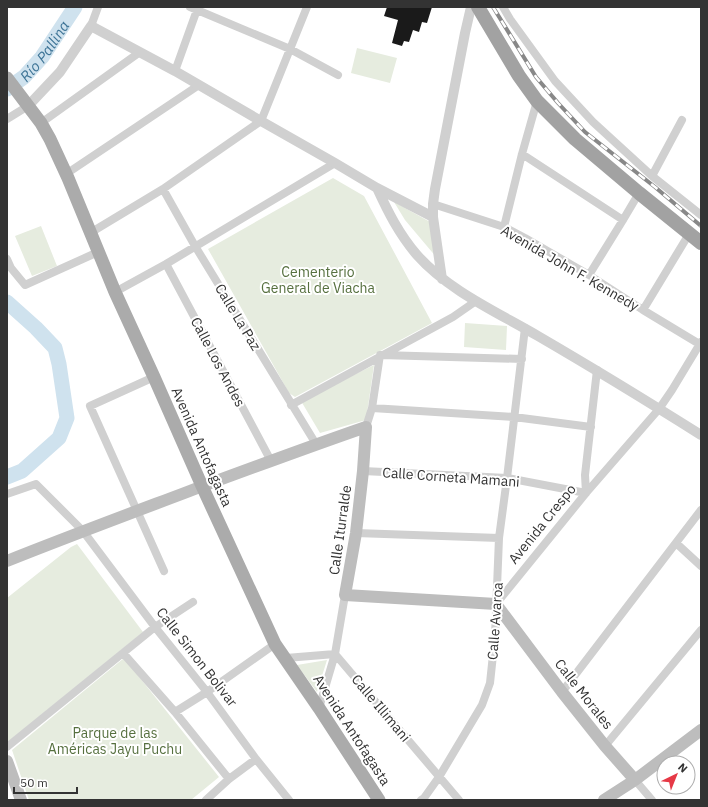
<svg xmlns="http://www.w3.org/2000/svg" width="708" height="807" font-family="'IBM Plex Sans',sans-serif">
<rect width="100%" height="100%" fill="#fff"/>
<path fill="#e6ecdf" d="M357 48 397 58 390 83 351 73Z
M333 178 364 196 432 323 295 397 289 393 208 249Z
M394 202 432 223 437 258 405 220Z
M41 226 57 266 32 276 15 236Z
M465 323 507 326 506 350 464 347Z
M374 365 366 420 320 433 301 401Z
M77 544 143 632 137 637 9 741 7 742V598L71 547Z
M124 658 219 777 191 800H29L12 750Z
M327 660 317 692 297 665Z"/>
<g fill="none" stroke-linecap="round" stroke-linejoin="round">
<g stroke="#cfe2ee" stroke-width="15">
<path id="s1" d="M7 89 24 77 42 57 75 7"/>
<path d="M7 302 36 328 55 348 59 364 67 418 59 438 22 471 7 477"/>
</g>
</g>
<path fill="#1a1a1a" d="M387 7H432L427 23 422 22 419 32 413 30 409 42 404 41 402 46 392 43 398 20 384 16Z"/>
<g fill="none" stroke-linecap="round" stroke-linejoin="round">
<path stroke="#d0d0d0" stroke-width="8" d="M190 7 290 49 338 75
M503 7 510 19 555 81 593 122 652 176 701 215
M91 26 98 7
M175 71 198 7
M7 119 28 106
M41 123 140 52
M522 154 623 220
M66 174 199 85
M652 176 682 120
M163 189 195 246 316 444
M433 204 504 227 525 238 589 275 643 310 701 345
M504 227 522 154 537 101
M90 233 163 189 261 121 307 7
M7 259 11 268 25 285 98 252
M166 264 271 461
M589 275 623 220 639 193
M115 292 166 264 335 163
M643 310 689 234
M381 355 522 359
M154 377 90 406 164 571
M291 405 453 317 476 301
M372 408 514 417 591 427
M366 427 372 408 380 355
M363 471 507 478 586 493 585 475 597 370
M7 494 36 484 83 531 155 627 207 692 256 759 289 800
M356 533 499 538
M676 543 701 566
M496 604 586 493 659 409 672 390 701 342
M123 653 175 712 229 779
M335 654 459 800
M286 658 335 654
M562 692 701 510
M319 708 335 654 345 595
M175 712 207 692 275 644
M605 746 701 630
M7 747 155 627 193 602
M635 780 652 800
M206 800 229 779 256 759
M421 800 424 798 439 777 482 705 490 683 495 636 499 538 507 478 525 328"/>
<path stroke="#d0d0d0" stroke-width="10" d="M28 106 60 72 91 26 175 71 261 121 335 163 377 188 433 217
M377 188C388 212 399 234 417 255 449 291 497 312 538 336 593 368 647 401 701 435
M442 279 433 217V204L435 189 465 33 471 7"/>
<path stroke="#bdbdbd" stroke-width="12" d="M7 561C72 535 137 511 203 486 257 466 311 446 366 427L363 471 356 533 345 595 496 604 562 692 605 746 635 780
M7 761 21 800
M604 800 635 780 701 730"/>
<path stroke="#ababab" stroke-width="13" d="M7 78 41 123 50 139 68 178 115 292 154 377 202 486 275 644 319 708 379 800"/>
<path stroke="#a2a2a2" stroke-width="14" d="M478 7 519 76 537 101 575 139 639 193 701 243"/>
<g stroke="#888" stroke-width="4">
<path id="rail" d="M493 7 536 77 558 103 585 132 655 187 701 226"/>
</g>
<use href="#rail" stroke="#fff" stroke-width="2.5" stroke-dasharray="8" stroke-linecap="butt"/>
</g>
<g text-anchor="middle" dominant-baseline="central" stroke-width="4" stroke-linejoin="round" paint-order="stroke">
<g font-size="14" fill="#333" stroke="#fff">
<text transform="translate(570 268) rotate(30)">Avenida John F. Kennedy</text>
<text transform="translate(238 317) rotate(59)">Calle La Paz</text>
<text transform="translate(218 362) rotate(62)">Calle Los Andes</text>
<text transform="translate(202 447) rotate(66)">Avenida Antofagasta</text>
<text transform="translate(451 477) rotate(4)">Calle Corneta Mamani</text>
<text transform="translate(542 524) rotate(-51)">Avenida Crespo</text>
<text transform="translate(340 530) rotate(-82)">Calle Iturralde</text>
<text transform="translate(495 621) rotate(-86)">Calle Avaroa</text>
<text transform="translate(197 657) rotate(52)">Calle Simon Bolivar</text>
<text transform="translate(584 694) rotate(52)">Calle Morales</text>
<text transform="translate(381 708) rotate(50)">Calle Illimani</text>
<text transform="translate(352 730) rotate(57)">Avenida Antofagasta</text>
</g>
<g font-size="14" fill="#56703f" stroke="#fff">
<text x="318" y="272">Cementerio<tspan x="318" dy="16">General de Viacha</tspan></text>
<text x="115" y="733">Parque de las<tspan x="115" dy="16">Américas Jayu Puchu</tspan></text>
</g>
<g font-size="15" font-style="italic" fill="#3f7597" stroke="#fff">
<text stroke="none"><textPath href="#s1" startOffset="54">Río Pallina</textPath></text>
</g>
</g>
<rect width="708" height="807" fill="none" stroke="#333333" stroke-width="16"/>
<g transform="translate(676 775) rotate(43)"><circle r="19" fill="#ffffff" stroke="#adadad"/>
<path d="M0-3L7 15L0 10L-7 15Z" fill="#e63946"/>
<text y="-6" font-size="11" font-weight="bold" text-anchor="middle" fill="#333333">N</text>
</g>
<path d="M14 787v6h63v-6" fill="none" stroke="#333333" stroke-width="2"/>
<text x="20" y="787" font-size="12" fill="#333333" stroke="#ffffff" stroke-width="3" paint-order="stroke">50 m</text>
</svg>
